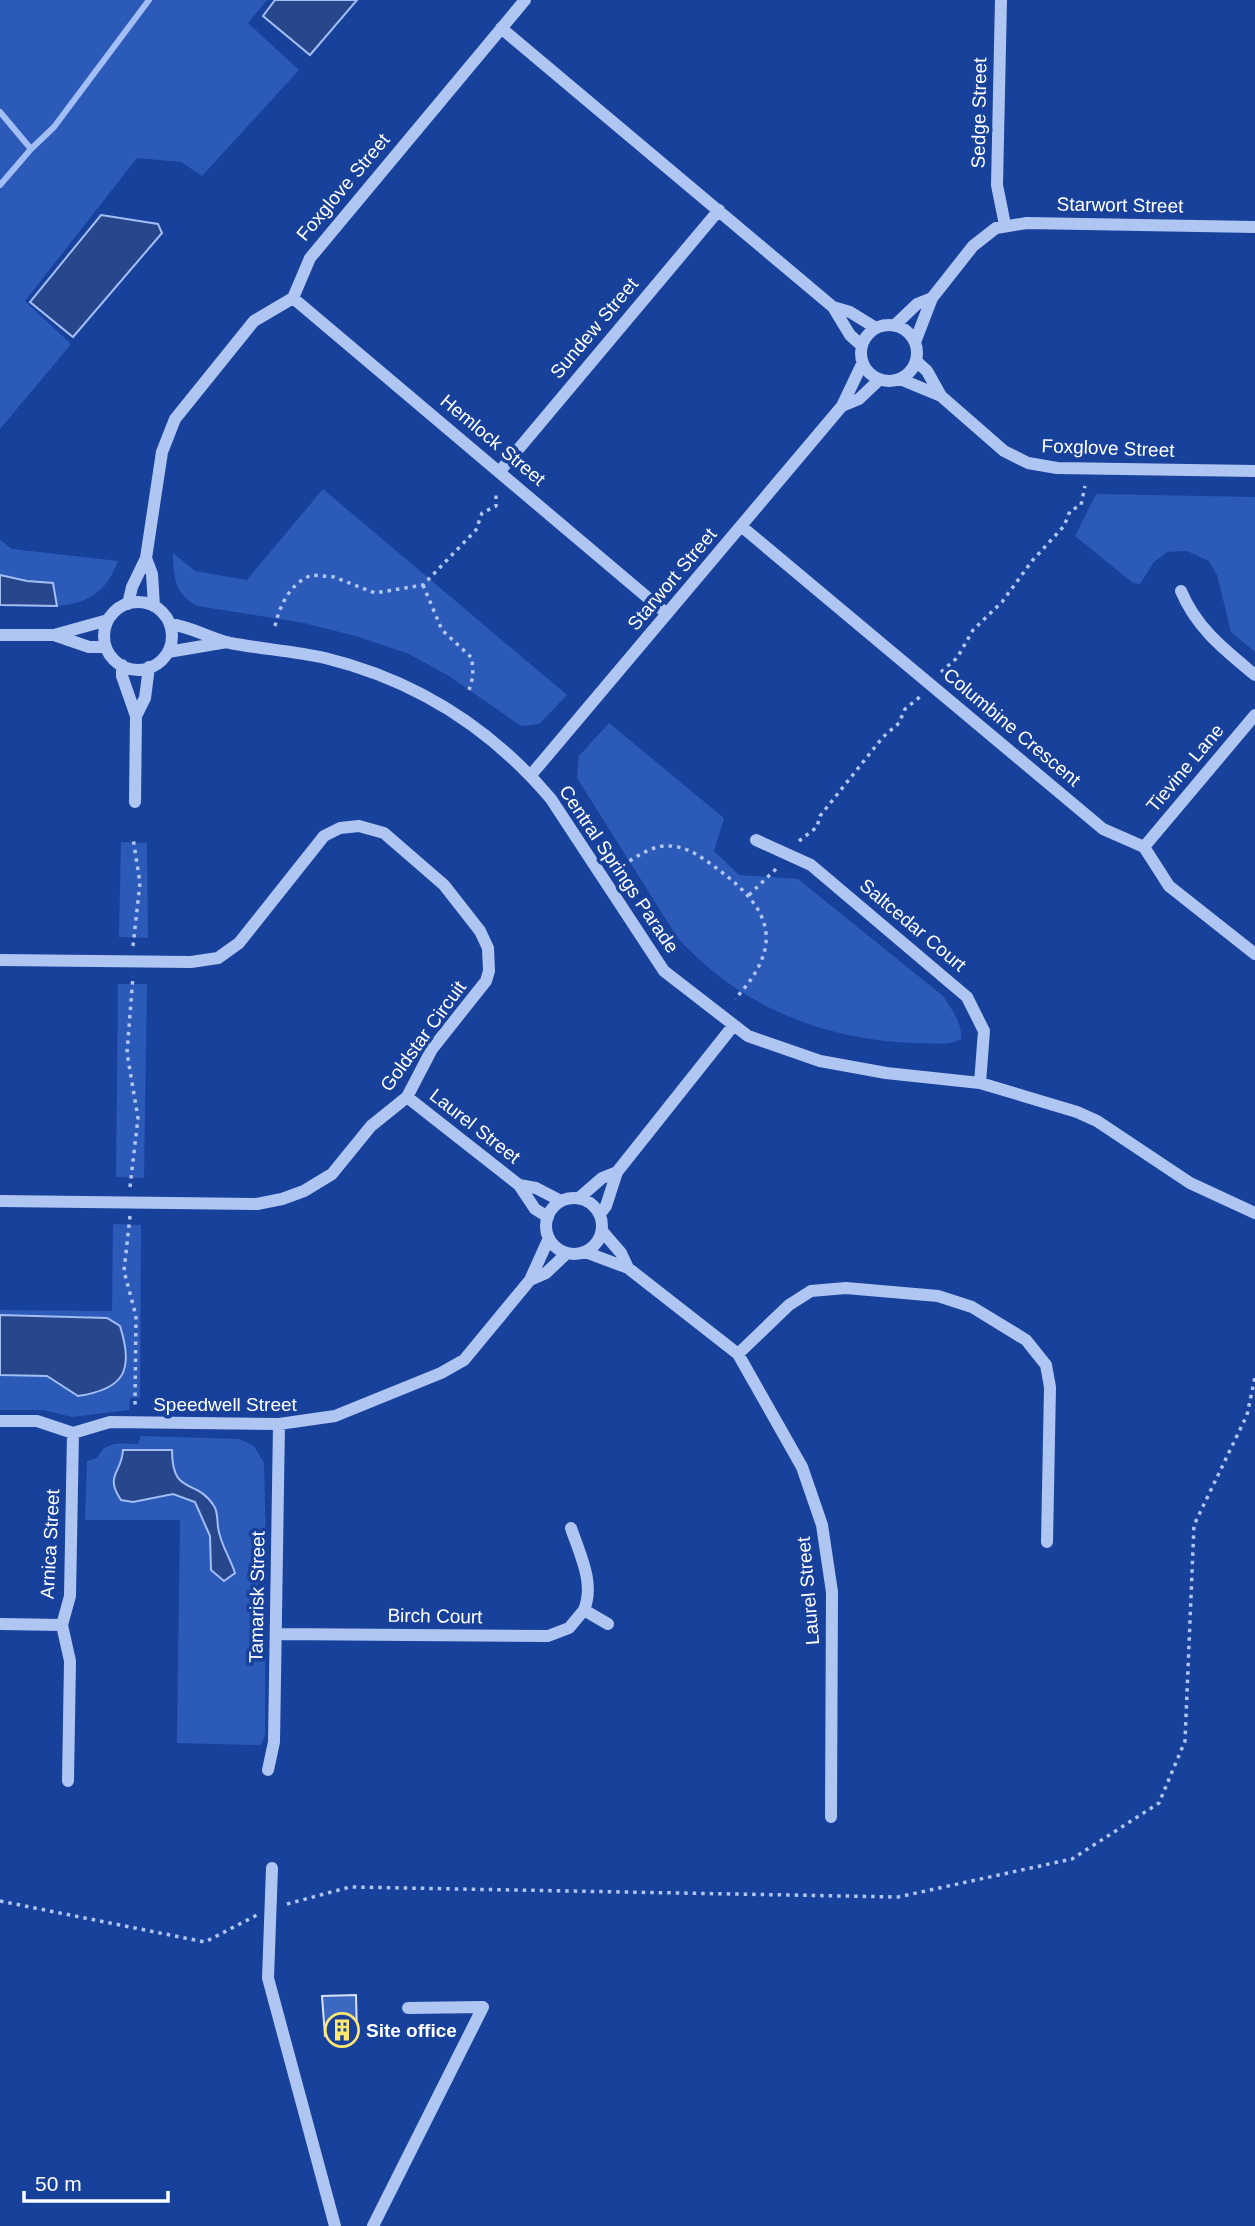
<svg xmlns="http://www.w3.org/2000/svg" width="1255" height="2226" font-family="Helvetica,sans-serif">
<rect width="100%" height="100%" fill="#18419c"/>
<path fill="#2c5ab9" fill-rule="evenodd" d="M0 0H267L248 23 299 70 202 176 181 162 137 158 25 301 71 344 0 429Z
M323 489 567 695 539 724 521 726 449 676 409 654 359 637 304 623 198 606C174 594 174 578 173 553L195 571 247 580Z
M1096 494 1255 497V652L1231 632 1217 575 1209 561 1187 551 1167 552 1154 562 1140 584 1133 583 1075 536Z
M0 540 12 549 118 561C107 591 89 603 57 606L53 583 27 581 0 575Z
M609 723 724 818 714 851 739 875 798 879 943 996C951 1008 963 1024 961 1039 951 1046 932 1043 919 1043 828 1042 738 1006 677 937L577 778 579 756Z
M121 842 147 843 148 938 119 937Z
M118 984H147L144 1178 116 1177Z
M113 1224 141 1225 140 1398H130L129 1410 72 1417 43 1410H0V1375L47 1376 59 1385 96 1393 117 1383 126 1370 87 1316 0 1315V1310L112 1311Z
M141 1436 239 1439 254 1446 264 1463 266 1544 258 1551V1603L265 1607V1735L261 1745 177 1743 180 1520H85L87 1461 97 1458C106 1440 120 1444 138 1444ZM123 1458 172 1463 177 1480C206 1497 214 1530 230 1558L211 1570 210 1536 195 1502 173 1494 133 1502 121 1500C110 1484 112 1474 123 1458Z"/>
<path fill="#28468b" stroke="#a2bef4" stroke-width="2" d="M275 0H357L310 55 263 16Z
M101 215 158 224 162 233 73 337 30 302Z
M0 575 27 581 53 583 57 606 0 605Z
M0 1315 107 1318 120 1326C134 1370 125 1389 78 1396L47 1376 0 1375Z
M123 1450H172C172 1497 196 1477 214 1506 218 1512 217 1520 218 1527 220 1544 230 1557 235 1573L224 1581 211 1570 210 1536 195 1502 173 1494 133 1502 121 1500C104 1475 122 1473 123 1450Z"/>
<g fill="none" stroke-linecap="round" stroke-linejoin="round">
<path stroke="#a2bef4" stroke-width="6" d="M0 112 31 149
M0 185 31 149 54 127 149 0"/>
</g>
<path fill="#3d68c1" stroke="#d7e3fc" stroke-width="2" d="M356 1995 357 2034 325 2036 322 1996Z"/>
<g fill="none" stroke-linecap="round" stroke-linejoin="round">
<path stroke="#afc5f2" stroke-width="3.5" stroke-dasharray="3.5 5" stroke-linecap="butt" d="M423 585 442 630 472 658 473 676 468 694
M275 626C280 605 290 583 312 575L334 577 375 593 423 585 476 530 482 513 496 506V492
M941 672 957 658 973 630 1002 602 1032 561 1064 526 1070 511 1081 505 1085 486
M799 841 817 827 820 816 883 737 899 723 905 709 921 696
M622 865C636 858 650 846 666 846 687 845 704 859 719 870 774 911 783 947 735 999
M749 895 777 868
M133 946 140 883 133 838
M130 1187 138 1118 127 1053 133 976
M130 1216 124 1271 136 1316 135 1405
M0 1901 205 1942 257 1915
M287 1904 350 1887 898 1897 1072 1859 1159 1803 1185 1741 1194 1525 1247 1415 1255 1377"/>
<path stroke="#afc5f2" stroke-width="12" d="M1001 0 997 185 1005 225
M501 28 833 307 850 335 861 345
M293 298 667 614
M833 307 850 312 876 328
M861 353a28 28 0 1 1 56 0a28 28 0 1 1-56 0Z
M895 325 917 304 932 298
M915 342 932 298 973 246 996 228 1027 223 1255 227
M916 361 927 371 941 396 1004 451 1028 463 1057 468 1255 471
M900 379 941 396
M842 406 859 399 879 380
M500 471 719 210
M741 526 1103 829 1144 847 1169 886 1255 954
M146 558 152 574 154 606
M1181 591C1197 629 1225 650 1255 675
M104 636a34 34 0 1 1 68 0a34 34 0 1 1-68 0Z
M128 604 132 587 146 558 162 452 175 419 254 321 293 298 310 258 525 0
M170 624C192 627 209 638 230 643 262 649 294 651 325 658 415 680 491 728 551 799L664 971 748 1036 820 1061 886 1073 980 1083 1077 1112 1097 1121 1190 1183 1255 1213
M0 635H54L89 647H106
M54 635 108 620
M168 652 227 642
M122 665V676L136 716 135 802
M136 716 145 698 149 667
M531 775 842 406 862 364
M756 840 811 865 967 997 984 1031 980 1083
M1144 847 1255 715
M0 960 191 962 218 958 239 943 324 836 340 828 359 826 384 833 444 885 480 931 488 948 489 971 486 981 432 1049 407 1097 371 1126 332 1174 304 1191 282 1199 257 1204 0 1201
M407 1097 519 1185 536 1188 561 1201
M519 1185 535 1209 548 1217
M579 1198 602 1178 617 1172
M546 1226a28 28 0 1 1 56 0a28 28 0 1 1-56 0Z
M600 1214 606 1206 617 1172 733 1026
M602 1231 621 1253 628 1268
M585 1252 628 1268 738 1354 802 1467 822 1525 832 1592 831 1817
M530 1280 546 1273 567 1253
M738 1354 789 1305 811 1291 846 1288 938 1296 972 1307 1026 1340 1046 1365 1050 1387 1047 1542
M0 1421H37L73 1433 110 1422 279 1424 335 1416 441 1373 464 1360 530 1280 549 1238
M571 1528C580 1555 595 1583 584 1610
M0 1624 62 1625
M276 1634 548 1636 569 1628 584 1610 608 1624
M268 1770 274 1742 279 1424
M68 1781 70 1661 62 1625 70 1596 73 1433
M272 1868 268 1978 335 2226
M373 2226 483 2007 408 2008"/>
</g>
<defs>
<g id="building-ring" transform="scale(1.75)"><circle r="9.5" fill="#18419c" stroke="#ffe770" stroke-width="1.5"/><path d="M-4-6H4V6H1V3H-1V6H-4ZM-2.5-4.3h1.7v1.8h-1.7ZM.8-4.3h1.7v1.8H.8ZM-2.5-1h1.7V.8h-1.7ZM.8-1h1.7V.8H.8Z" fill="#ffe770"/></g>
</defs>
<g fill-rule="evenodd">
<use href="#building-ring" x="342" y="2030"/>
</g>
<g text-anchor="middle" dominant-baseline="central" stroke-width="7" stroke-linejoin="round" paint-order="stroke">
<g font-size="19" fill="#fff" stroke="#18419c">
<text transform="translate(979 113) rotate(-89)">Sedge Street</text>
<text transform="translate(343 187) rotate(-50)">Foxglove Street</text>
<text transform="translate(1120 205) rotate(1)">Starwort Street</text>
<text transform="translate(594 328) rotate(-50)">Sundew Street</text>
<text transform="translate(493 440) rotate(40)">Hemlock Street</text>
<text transform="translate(1108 448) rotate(2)">Foxglove Street</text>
<text transform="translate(672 579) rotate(-50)">Starwort Street</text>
<text transform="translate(1012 727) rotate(40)">Columbine Crescent</text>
<text transform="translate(1185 768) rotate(-50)">Tievine Lane</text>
<text transform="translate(619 869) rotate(56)">Central Springs Parade</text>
<text transform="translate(913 925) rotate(40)">Saltcedar Court</text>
<text transform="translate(423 1036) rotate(-54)">Goldstar Circuit</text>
<text transform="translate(475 1126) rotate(38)">Laurel Street</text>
<text x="225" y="1404">Speedwell Street</text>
<text transform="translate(50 1544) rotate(-87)">Arnica Street</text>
<text transform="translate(808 1591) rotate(-95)">Laurel Street</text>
<text transform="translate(257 1597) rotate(-89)">Tamarisk Street</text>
<text transform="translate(435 1616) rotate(1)">Birch Court</text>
</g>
<g font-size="19" font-weight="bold" fill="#fff" stroke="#18419c" text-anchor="start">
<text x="366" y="2030">Site office</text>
</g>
</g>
<path d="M24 2191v10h144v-10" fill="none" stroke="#ffffff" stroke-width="3.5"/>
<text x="35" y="2191" font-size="21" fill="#ffffff" stroke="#18419c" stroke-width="5" paint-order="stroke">50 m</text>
</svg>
